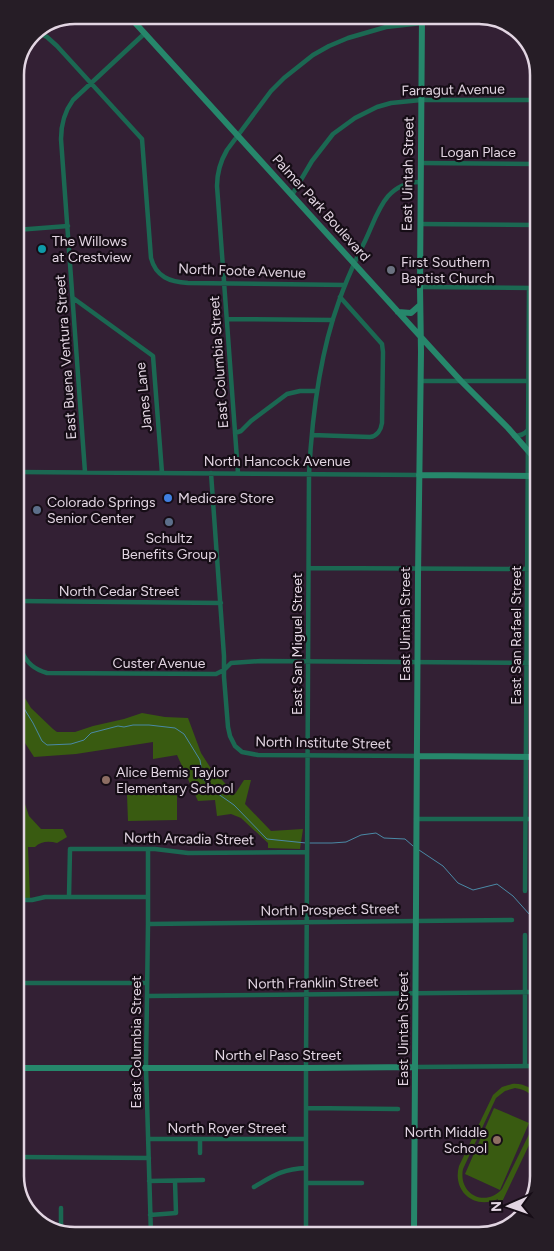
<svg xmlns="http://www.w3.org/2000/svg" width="554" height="1251" font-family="Figtree,sans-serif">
<rect width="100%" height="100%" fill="#332034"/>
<path fill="#395b11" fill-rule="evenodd" d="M17 685 31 708 53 729 57 732H75L93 726 124 719 142 713 165 717 188 718 201 753 210 767 235 794 244 780H251L245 804 271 831 303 829 300 849 268 848V843L241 818 231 814 217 816 215 800 198 801 177 755 153 759V742L76 754 34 757 25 743 22 741 25 804 29 816 41 829H63L67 837 57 843C49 841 41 841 35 847H28L30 898H17Z
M127 795H177V820L128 821Z
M512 1084C523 1083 532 1088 539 1096V1124L501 1204 497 1202 498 1199C474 1210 452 1191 459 1166L493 1095 502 1087ZM515 1088C531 1090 541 1102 537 1118L502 1189C485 1208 458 1194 463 1169L496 1098 505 1091Z
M494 1108 529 1123 500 1190 465 1174Z"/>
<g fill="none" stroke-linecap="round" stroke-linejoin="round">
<path stroke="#4a89a6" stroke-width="1" d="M17 694 25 710 33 723 42 741 47 745 71 744 84 740 91 733 118 726 124 727 133 725H149L175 728 184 734 200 760 203 779 214 791 234 805 267 839 306 843
M310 843H332L346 842 361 835 376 833 384 838 405 839 413 846
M419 850 443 866 458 883 473 890 497 884 513 896 538 924"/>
<path stroke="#1b6852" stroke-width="4.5" d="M230 15H240
M35 31 47 37 57 46 142 139 151 258C156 277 170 282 188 283L345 285
M421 163 536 164
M292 195 312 161 333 134 355 118 377 107 391 103 421 100H536
M420 224 536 225
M16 230 68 226
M420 287 536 288
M73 298 153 356 162 473
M227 319 333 320
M420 381H537
M235 433 241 431 251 421 287 394 300 391H317
M312 435 370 437C377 436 381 430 382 423L383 352 382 344 340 297
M514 436C520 436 524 435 528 430
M16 472 419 475
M85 472 61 139C61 125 65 111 73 100L144 34
M211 473 224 656V677L228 727 230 736 235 746 242 752 258 755 417 756
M238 473 217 186C217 173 220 162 227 150L271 91 284 78 313 55 329 46 348 38 386 27 486 16
M309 568 537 569
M17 601 221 603
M17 606C19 633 14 664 47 673L216 674 224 670 231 663 261 661 538 663
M416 819H538
M148 849V924L146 1068 151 1235
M525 891 529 288
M69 897 70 849H155L188 853 307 852
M17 900H32L45 897H148
M148 924 512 920
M18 983H147
M147 996 538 992
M525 1066V935
M415 1067 539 1066
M306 1108 398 1109
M148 1139H306
M200 1153V1139
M18 1157 149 1158
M149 1181 203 1180
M306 1183H362
M254 1187C273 1176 282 1169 306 1168
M150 1215 176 1213 175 1181
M522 1216V1211
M61 1232V1208
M306 1234V1068L309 474C312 416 319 356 339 301 346 281 355 261 365 241 378 214 384 183 420 182"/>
<path stroke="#26876b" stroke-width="6" d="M128 15 420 336 461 381 508 428 537 461
M398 312 411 313 420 305
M419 475 537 476
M417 756 538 757
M18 1068H306L415 1067
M414 1233 418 576 421 352 420 287 422 15"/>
</g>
<circle fill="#0f9aa8" stroke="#160d16" stroke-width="2" cx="42" cy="249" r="5"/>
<circle fill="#6b7280" stroke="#160d16" stroke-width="2" cx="391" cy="270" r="5"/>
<circle fill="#3f7fe0" stroke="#160d16" stroke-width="2" cx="168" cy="498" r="5"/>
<g fill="#5c6f8a" stroke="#160d16" stroke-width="2">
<circle cx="37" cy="510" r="5"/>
<circle cx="169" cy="522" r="5"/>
</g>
<g fill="#8d6e63" stroke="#160d16" stroke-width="2">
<circle cx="106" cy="780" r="5"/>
<circle cx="497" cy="1140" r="5"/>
</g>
<g text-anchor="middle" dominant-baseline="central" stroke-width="4.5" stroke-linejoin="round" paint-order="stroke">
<g font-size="14" fill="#e2d5e2" stroke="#160d16">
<text transform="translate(453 90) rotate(-1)">Farragut Avenue</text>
<text x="478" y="152">Logan Place</text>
<text transform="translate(408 174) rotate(-89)">East Uintah Street</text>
<text transform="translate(321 208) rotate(48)">Palmer Park Boulevard</text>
<text transform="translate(242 271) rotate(2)">North Foote Avenue</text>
<text transform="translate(66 357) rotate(-94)">East Buena Ventura Street</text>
<text transform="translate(219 362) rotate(-94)">East Columbia Street</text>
<text transform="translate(144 397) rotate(-96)">Janes Lane</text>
<text x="277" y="461">North Hancock Avenue</text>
<text x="119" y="591">North Cedar Street</text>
<text transform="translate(405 624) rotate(-90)">East Uintah Street</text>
<text transform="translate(516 635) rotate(-90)">East San Rafael Street</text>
<text transform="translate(297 644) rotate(-90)">East San Miguel Street</text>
<text x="159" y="663">Custer Avenue</text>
<text transform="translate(323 743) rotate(1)">North Institute Street</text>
<text transform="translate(189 839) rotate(1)">North Arcadia Street</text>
<text transform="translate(330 910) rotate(-1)">North Prospect Street</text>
<text transform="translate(313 983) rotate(-1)">North Franklin Street</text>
<text transform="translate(403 1029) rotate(-90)">East Uintah Street</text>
<text transform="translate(136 1042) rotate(-90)">East Columbia Street</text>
<text x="278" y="1055">North el Paso Street</text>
<text x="227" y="1128">North Royer Street</text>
</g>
<g font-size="14" fill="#e2d5e2" stroke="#160d16" text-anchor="start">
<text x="52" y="241">The Willows<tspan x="52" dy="16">at Crestview</tspan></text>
<text x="401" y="262">First Southern<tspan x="401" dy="16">Baptist Church</tspan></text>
<text x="178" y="498">Medicare Store</text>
<text x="47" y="502">Colorado Springs<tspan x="47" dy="16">Senior Center</tspan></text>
<text x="169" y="538" text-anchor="middle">Schultz<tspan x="169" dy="16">Benefits Group</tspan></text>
<text x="116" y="772">Alice Bemis Taylor<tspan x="116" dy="16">Elementary School</tspan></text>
<text x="487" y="1132" text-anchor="end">North Middle<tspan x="487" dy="16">School</tspan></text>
</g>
</g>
<path d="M0 0H554V1251H0ZM75 24H479A51 51 0 0 1 530 75V1176A51 51 0 0 1 479 1227H75A51 51 0 0 1 24 1176V75A51 51 0 0 1 75 24Z" fill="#261d26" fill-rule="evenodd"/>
<path fill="none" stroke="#e2d5e2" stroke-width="2.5" d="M75 24H479A51 51 0 0 1 530 75V1176A51 51 0 0 1 479 1227H75A51 51 0 0 1 24 1176V75A51 51 0 0 1 75 24Z"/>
<g transform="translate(509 1206) rotate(268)" stroke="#160d16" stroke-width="4" paint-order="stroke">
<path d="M0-4L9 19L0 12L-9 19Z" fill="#e2d5e2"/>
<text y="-8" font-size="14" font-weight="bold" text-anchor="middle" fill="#e2d5e2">N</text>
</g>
</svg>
